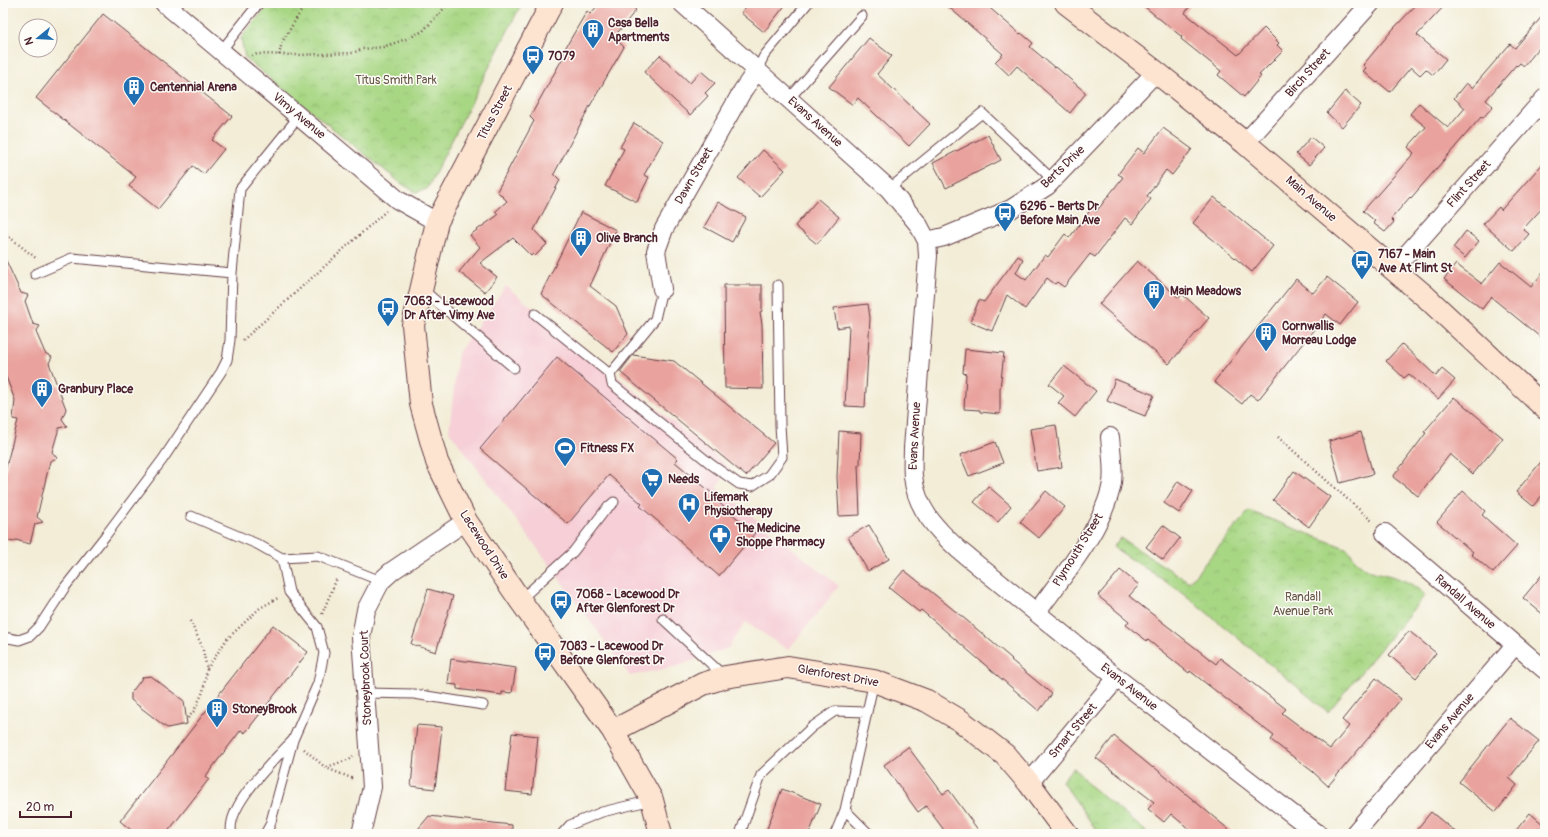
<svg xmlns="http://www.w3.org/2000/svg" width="1548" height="837" font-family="Pangolin,sans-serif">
<defs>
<pattern id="park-crowns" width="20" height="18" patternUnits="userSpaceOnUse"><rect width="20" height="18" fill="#a8d784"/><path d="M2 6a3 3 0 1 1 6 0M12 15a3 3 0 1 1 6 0" fill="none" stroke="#92b872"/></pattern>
</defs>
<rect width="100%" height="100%" fill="#fdfcf7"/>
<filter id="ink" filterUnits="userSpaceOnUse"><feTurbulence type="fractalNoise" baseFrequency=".025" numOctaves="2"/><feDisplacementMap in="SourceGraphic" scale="8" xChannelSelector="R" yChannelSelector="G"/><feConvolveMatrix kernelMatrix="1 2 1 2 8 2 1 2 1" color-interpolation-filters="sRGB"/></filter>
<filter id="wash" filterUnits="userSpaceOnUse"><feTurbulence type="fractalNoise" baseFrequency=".012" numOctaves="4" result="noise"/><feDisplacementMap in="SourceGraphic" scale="16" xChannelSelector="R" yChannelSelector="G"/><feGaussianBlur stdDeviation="0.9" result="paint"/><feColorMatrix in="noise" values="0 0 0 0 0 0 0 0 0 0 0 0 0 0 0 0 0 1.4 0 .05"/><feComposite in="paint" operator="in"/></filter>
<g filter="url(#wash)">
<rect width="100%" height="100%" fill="#f3edd7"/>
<path fill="#f6cfd7" d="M506 286 731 469 716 487 839 586 788 650 746 622 728 648 678 666 630 676 535 545 449 431 458 353Z"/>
<path fill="url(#park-crowns)" stroke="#797b58" d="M270 3H522L427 189 416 192 402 184 245 58 241 38Z
M1249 511 1348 549C1365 578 1378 569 1405 581 1413 584 1419 590 1425 595L1328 712 1183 593 1113 547 1120 538 1189 582Z
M1073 767 1090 786 1149 834H1099L1062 781Z"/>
<g id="blocks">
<path fill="#e9a29d" d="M600 3H627L636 10 614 37 624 47 591 104 554 174 560 180 534 230 547 244 535 256 533 254 531 256 513 238 480 263 497 277 485 292 459 272 480 247 470 235 498 215 495 212 507 201 497 191 534 121 530 117 565 54 563 52 587 11 590 14Z
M749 3H787L764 32 741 13Z
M944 3H984L1020 34 1021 33 1033 43 1030 47 1055 68 1056 67 1086 93 1070 113 1017 66 1009 75 995 62 1003 54Z
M1140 3H1192L1185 13 1238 55 1264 28 1279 43 1277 45 1283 51 1259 75 1261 76 1244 97 1218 75 1221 71 1181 39 1182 37Z
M1418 3H1447L1417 35 1446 59 1433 75 1426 69 1420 75 1411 67 1390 92 1378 82 1377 83 1363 71 1366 68 1363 65 1394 28Z
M1545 13V41L1524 66 1520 63 1517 66 1516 65 1486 100 1493 106 1483 118 1481 117 1411 198 1410 197 1391 219 1394 222 1385 232 1373 223 1375 221 1363 211 1414 153 1408 147 1426 127 1410 114 1419 103 1448 128 1465 108 1454 98 1466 83 1472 88 1510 44 1515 48Z
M103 14 232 116 212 140 224 149 204 174 193 166 158 209 129 186 136 177 36 98Z
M869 38 892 56 877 74 930 124 909 146 858 98 853 105 829 87Z
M660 55 690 83 701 71 715 83 705 93 708 96 690 115 644 72Z
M1345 91 1361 105 1342 127 1327 113Z
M634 123 663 141 644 175 649 177 637 202 605 186 624 149 620 147Z
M1163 128 1192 149 1172 175 1166 170 1147 196 1151 199 1132 224 1125 218 1095 257 1090 254 1064 287 1057 282 1055 284 1047 278 1025 309 1007 295 992 331 970 322 979 300 984 302 1018 256 1023 259 1016 273 1026 280 1045 255 1048 257 1065 234 1069 238 1092 208 1096 212 1123 177 1118 174 1138 148 1144 153Z
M988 135 1001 160 946 188 933 163Z
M1311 137 1324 148 1309 165 1296 154Z
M763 150 785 170 760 197 738 178Z
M1545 161V205L1523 229 1529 234 1514 251 1483 224 1499 207 1501 210Z
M1214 197 1273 246 1252 272 1193 223Z
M818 199 839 217 817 244 795 226Z
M718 202 746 217 732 242 704 227Z
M581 212 616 230 590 286 616 306 628 334 613 352 541 294Z
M1466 231 1479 241 1465 258 1453 248Z
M3 254 21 293 28 295 25 301 33 324 40 326 36 332 45 353 52 357 49 363 57 385 63 387 60 393 66 409 62 419 67 426 59 428 52 452 57 458 50 461 37 517 43 522 35 524 30 544 16 540 13 542 3 539V479L18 420 13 419 15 400 3 369Z
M1137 261 1179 298 1182 294 1209 318 1169 364 1099 304Z
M1500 262 1531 287 1545 270V341L1491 297 1482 309 1444 279 1456 264 1482 284Z
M1327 277 1358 302 1340 325 1326 314 1258 400 1250 394 1242 404 1214 382 1296 279 1313 293Z
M724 285H762V311L760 312 762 324 763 389 725 388Z
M868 304 870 318 865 407 845 406 849 326 837 328 834 308Z
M1402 344 1436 376 1442 369 1455 380 1438 399 1409 374 1404 378 1386 361Z
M965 349 1004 353 1000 389V414L980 412V410L964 409 966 374 963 373Z
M633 355 674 361 774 443 746 476 620 372Z
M557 357 678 459 675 462 720 500 718 502 755 533 719 576 680 542 681 541 640 506 642 504 609 475 568 524 480 449Z
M1064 366 1096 391 1075 417 1058 403 1064 396 1049 384Z
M1115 379 1154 395 1145 416 1107 401Z
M1454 397 1503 438 1473 474 1450 454 1418 496 1393 477 1426 433 1424 432Z
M1056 425 1062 467 1037 471 1030 429Z
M839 431 861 433 860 465H858L860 515 839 516 837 477Z
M1361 432 1373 474 1340 483 1329 441Z
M995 442 1003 463 969 476 960 455Z
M1545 457V492L1533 506 1516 492Z
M1294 471 1330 497 1309 527 1273 500Z
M1178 481 1193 491 1179 513 1164 503Z
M988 486 1011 506 998 522 974 502Z
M1046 491 1065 507 1039 538 1020 522Z
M1463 491 1485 511 1482 515 1517 546 1493 573 1471 554 1473 552 1437 522Z
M869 525 889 559 868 571 848 537Z
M1163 525 1180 538 1163 560 1146 547Z
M904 570 965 619 1012 659 1011 660 1052 694 1039 711 921 610 919 612 889 588Z
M1120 570 1139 585 1129 596 1216 664 1220 658 1286 709 1282 713 1330 749 1349 726 1342 720 1376 678 1401 699 1328 786 1312 771 1271 740 1274 736 1190 671 1189 673 1148 640 1147 641 1126 625 1129 621 1098 596Z
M1545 571V616L1523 598Z
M428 589 453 596 436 652 411 644Z
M273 625 308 652 245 733 241 730 205 777 209 779 166 834H136L120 821Z
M1409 631 1436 653 1416 678 1389 655Z
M451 659 516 668 512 693 502 692V695L457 689V685L448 684Z
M151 676 184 701 187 724 167 728 131 700V693L143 677Z
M1510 718 1539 741 1509 778 1517 785 1496 812 1459 782Z
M417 725 442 727 435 789 411 786Z
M512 733 538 736 532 794 505 791Z
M1114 736 1153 768 1154 767 1234 834H1195L1171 814 1164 822 1148 809 1154 802 1096 758Z
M908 747 943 794 949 790 981 834H947L926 806 918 812 884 765Z
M782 789 821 804 809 834H765Z
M1431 812 1458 834H1413Z
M1530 813 1545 826V834H1513Z
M429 816 512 825V834H414Z"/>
</g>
</g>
<g filter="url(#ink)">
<use href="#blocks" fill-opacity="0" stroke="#633e45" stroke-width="1"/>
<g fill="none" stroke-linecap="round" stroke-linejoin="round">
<g stroke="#633e45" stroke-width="11">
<path id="lane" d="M221 51 259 3
M757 70 764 56 808 3
M789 99 862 16
M889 189 982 113 1053 180
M35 274 72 258 232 273
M422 289 514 368
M662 289 655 319 610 374 612 384 712 465 739 484 752 486 769 475 782 457 780 425 778 285
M535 314 610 374
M191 516 257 544 282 558 289 592 317 627 324 653 318 683 293 740 270 825 265 834
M282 558 318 556 381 581
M520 600 573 552 606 509 614 502
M663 619 724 676
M3 637 19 640 30 636 39 627 65 587 106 535 163 459 221 372 227 360 230 340 232 273 240 189 299 116
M365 693 414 694 483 705
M845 810 869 834
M232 834C224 808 275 759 292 741
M562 834 570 825 602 812 652 800
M740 834 761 775 812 727 835 711 866 712
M835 834 845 810 874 681"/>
</g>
<g stroke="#633e45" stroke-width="20">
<path id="street" d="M164 3 398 200 437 222
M682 3 889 189 918 224 927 241 928 256 913 448C913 457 912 466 913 476 916 508 936 529 959 550L1117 678 1318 834
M1245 143 1371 3
M927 241 944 237 1011 209 1047 186 1156 72
M1393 270 1545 98
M662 289 656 251 664 229 743 90 757 70
M1385 533 1545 670
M1037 612C1063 576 1104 527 1112 483 1114 469 1111 450 1110 437
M1029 783 1117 678
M361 834 372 787 361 637 366 610 381 581 392 571 466 521
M1354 834 1515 645"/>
</g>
<g stroke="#633e45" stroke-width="24">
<path id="secondary" d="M552 3 437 222 413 325 421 404 437 462 466 521 520 600 613 731 652 800 661 834
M1066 3 1156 72 1245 143 1426 297 1545 408
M613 731 703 684 725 677 788 667 874 681 927 701 961 721 1005 755 1029 783 1067 834"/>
</g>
<path stroke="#633e45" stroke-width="2.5" stroke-dasharray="1 3" stroke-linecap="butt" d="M279 55 282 42 306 3
M252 56 257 54 297 55 353 53 362 49 383 47 409 38 423 31 449 3
M3 232 37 259
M243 340 386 211
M1278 437 1373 522
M322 614 337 578
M207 669 227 639 260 608 278 598
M188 718 194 711 203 692 207 669 202 646 189 619
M304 749 326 768 354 779
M327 767 350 759 353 756"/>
<use href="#lane" stroke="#fff" stroke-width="9"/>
<use href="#street" stroke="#fff" stroke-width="18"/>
<use href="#secondary" stroke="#fde4d1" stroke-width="22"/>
</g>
</g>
<defs>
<g id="building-pin" transform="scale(1.15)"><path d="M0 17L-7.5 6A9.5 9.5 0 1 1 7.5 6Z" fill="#1f6fb2" stroke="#fdfcf7"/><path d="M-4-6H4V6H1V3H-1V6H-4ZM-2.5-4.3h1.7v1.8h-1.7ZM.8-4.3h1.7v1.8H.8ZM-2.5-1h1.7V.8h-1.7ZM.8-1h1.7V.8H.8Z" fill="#fff"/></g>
<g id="bus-pin" transform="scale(1.15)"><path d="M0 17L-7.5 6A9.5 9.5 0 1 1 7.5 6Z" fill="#1f6fb2" stroke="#fdfcf7"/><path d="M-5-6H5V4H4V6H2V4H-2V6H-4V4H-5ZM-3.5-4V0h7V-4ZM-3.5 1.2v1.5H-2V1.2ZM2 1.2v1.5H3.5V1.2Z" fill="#fff"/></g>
<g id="stadium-pin" transform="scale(1.15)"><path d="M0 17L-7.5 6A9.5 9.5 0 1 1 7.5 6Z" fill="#1f6fb2" stroke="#fdfcf7"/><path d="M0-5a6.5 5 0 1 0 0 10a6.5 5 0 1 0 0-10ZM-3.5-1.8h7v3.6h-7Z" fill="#fff"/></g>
<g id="supermarket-pin" transform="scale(1.15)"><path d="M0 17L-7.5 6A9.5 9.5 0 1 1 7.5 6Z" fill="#1f6fb2" stroke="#fdfcf7"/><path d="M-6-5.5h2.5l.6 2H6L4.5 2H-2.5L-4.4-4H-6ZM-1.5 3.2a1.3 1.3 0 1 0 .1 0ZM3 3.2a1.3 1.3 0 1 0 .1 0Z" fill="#fff"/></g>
<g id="hospital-pin" transform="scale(1.15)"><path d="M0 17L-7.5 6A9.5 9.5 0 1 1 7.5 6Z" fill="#1f6fb2" stroke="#fdfcf7"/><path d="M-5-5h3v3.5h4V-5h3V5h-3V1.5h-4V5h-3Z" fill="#fff"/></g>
<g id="pharmacy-pin" transform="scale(1.15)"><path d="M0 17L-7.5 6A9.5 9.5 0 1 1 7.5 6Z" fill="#1f6fb2" stroke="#fdfcf7"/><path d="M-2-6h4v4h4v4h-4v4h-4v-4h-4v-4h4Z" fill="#fff"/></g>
</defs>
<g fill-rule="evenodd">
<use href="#building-pin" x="593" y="30"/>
<use href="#bus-pin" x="533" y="56"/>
<use href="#building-pin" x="134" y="87"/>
<use href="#bus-pin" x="1005" y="213"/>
<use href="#building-pin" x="581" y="238"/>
<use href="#bus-pin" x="1362" y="261"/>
<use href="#building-pin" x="1154" y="291"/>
<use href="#bus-pin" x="388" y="308"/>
<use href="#building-pin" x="1266" y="333"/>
<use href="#building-pin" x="42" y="389"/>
<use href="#stadium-pin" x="565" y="448"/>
<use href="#supermarket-pin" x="652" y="479"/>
<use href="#hospital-pin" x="689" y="504"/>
<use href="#pharmacy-pin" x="720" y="535"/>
<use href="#bus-pin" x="561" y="601"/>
<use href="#bus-pin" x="545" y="653"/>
<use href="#building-pin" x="217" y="709"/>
</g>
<g text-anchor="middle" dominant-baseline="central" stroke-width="3" stroke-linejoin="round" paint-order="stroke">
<g font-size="12" font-weight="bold" fill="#4a1f2b" stroke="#fdfcf7" text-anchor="start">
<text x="608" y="23">Casa Bella<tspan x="608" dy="14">Apartments</tspan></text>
<text x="548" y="56">7079</text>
<text x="150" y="87">Centennial Arena</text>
<text x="1020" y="206">6296 - Berts Dr<tspan x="1020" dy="14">Before Main Ave</tspan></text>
<text x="596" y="238">Olive Branch</text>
<text x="1378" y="254">7167 - Main<tspan x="1378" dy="14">Ave At Flint St</tspan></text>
<text x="1170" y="291">Main Meadows</text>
<text x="404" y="301">7063 - Lacewood<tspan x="404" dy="14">Dr After Vimy Ave</tspan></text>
<text x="1282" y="326">Cornwallis<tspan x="1282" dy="14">Morreau Lodge</tspan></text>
<text x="58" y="389">Granbury Place</text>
<text x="580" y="448">Fitness FX</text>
<text x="668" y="479">Needs</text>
<text x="704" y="497">Lifemark<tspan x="704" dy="14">Physiotherapy</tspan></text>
<text x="736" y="528">The Medicine<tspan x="736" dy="14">Shoppe Pharmacy</tspan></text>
<text x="576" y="594">7068 - Lacewood Dr<tspan x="576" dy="14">After Glenforest Dr</tspan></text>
<text x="560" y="646">7083 - Lacewood Dr<tspan x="560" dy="14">Before Glenforest Dr</tspan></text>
<text x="232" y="709">StoneyBrook</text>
</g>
<g font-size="12" fill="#4a1f2b" stroke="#fdfcf7">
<text transform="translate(1308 73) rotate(-48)">Birch Street</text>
<text transform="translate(495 113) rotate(-62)">Titus Street</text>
<text transform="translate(299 116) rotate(40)">Vimy Avenue</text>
<text transform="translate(815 122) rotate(42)">Evans Avenue</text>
<text transform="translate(1063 167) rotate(-44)">Berts Drive</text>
<text transform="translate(694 176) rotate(-60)">Dawn Street</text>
<text transform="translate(1469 184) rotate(-48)">Flint Street</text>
<text transform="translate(1311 199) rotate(41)">Main Avenue</text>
<text transform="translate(915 436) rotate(-87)">Evans Avenue</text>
<text transform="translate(484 545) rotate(57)">Lacewood Drive</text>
<text transform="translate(1078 550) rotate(-58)">Plymouth Street</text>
<text transform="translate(1465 602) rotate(41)">Randall Avenue</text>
<text transform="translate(838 676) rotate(10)">Glenforest Drive</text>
<text transform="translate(366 678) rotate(-92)">Stoneybrook Court</text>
<text transform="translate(1129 687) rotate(38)">Evans Avenue</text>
<text transform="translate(1450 721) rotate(-50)">Evans Avenue</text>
<text transform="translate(1073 731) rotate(-50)">Smart Street</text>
</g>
<g font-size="12" fill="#665646" stroke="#fdfcf7">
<text x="396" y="80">Titus Smith Park</text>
<text x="1303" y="597">Randall<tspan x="1303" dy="14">Avenue Park</tspan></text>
</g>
</g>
<rect width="1548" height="837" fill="none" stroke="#fdfcf7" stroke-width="16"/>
<g transform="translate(38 38) rotate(252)"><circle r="19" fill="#fdfcf7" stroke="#b5a4a5"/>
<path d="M0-3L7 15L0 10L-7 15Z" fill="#1f6fb2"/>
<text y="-6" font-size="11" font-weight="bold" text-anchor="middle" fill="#4a1f2b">N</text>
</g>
<path d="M20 811v6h51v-6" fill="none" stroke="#4a1f2b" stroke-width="2"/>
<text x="26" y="811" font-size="12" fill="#4a1f2b" stroke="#fdfcf7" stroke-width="3" paint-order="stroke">20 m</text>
</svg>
